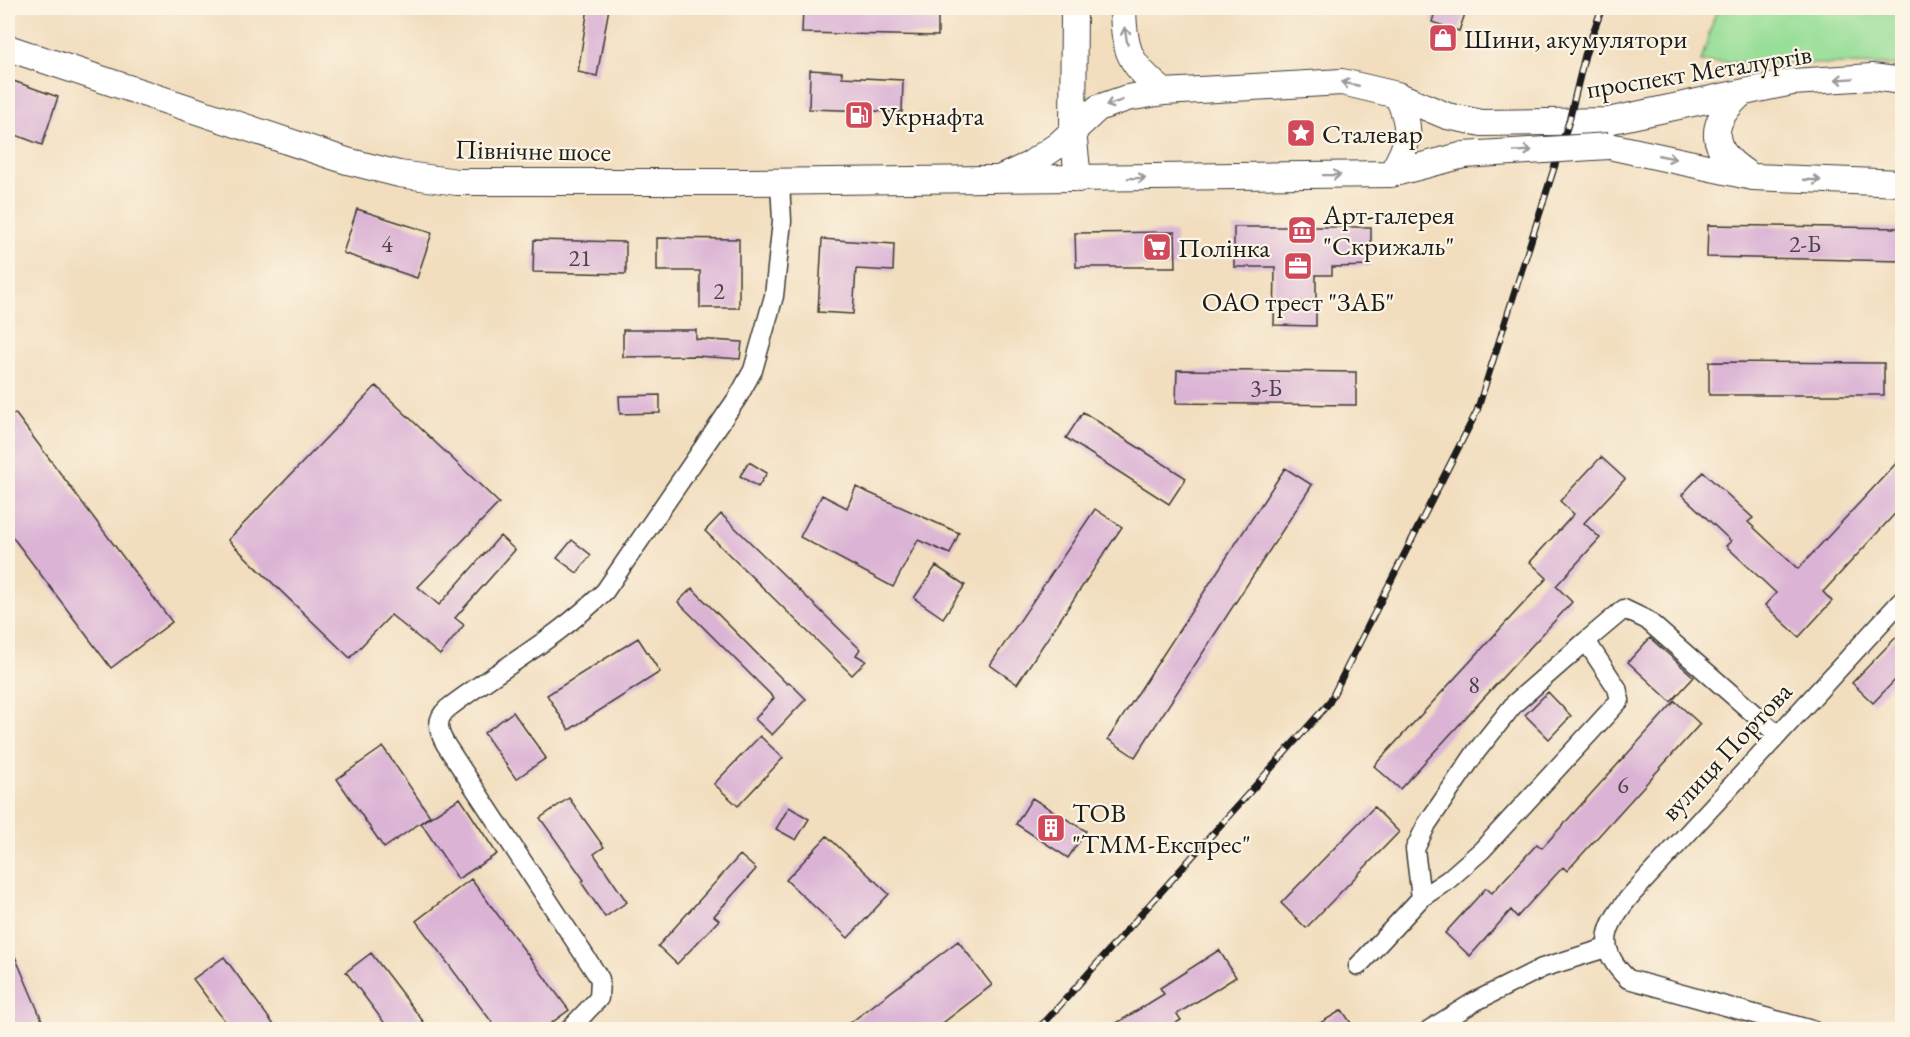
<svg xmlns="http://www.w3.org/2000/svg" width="1910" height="1037" font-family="'EB Garamond',serif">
<rect width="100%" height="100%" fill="#fcf5e5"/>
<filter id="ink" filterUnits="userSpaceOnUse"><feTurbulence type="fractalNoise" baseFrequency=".0167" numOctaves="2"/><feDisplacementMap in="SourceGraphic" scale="12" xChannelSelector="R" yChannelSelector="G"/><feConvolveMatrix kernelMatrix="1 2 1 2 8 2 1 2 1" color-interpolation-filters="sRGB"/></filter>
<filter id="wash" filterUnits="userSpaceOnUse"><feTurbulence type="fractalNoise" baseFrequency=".008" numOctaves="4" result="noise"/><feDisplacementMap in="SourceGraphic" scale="24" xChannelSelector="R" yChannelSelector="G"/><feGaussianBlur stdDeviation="1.35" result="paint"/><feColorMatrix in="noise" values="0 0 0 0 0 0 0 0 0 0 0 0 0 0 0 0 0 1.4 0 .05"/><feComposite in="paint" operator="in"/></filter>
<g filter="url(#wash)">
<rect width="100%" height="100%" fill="#f2debf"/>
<path fill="#97de97" stroke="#5a7d5a" stroke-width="1.5" d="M1717 8H1902V65L1701 62Z"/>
<g id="blocks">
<path fill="#dbb4d5" d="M588 8H609L597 76 578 72Z
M803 8H938V36L802 33Z
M1436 8H1467L1459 31 1432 22Z
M810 70 842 72V77L903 80 902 112 809 109Z
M8 79 58 97 42 145 8 132Z
M357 209 432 233 417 278 343 253Z
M1708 225 1902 228V261L1707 257Z
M1234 227H1371V266L1332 267V275H1316V326L1274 325 1275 267H1234Z
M1175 232 1176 267H1076L1075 233Z
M657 238 739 239V308H700V271H657Z
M822 239 894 244 893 271 856 269 853 314 818 312Z
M534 240 626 242V274L533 272Z
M623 330H696V339L742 342 740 359 696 356 623 357Z
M1709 362 1884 363V395H1709Z
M1177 370 1356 372V405L1176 403Z
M376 386 499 503 418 587 439 605 500 536 515 550 455 618 464 625 440 655 391 615 350 658 228 540Z
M660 395V413L620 414 619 396Z
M1083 412 1186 478 1169 504 1066 438Z
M15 413 172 622 111 668 8 531V419Z
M1601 457 1625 479 1584 523 1600 538 1556 586 1572 602 1400 789 1374 766 1547 578 1530 562 1574 514 1560 501Z
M1902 457V506L1823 592 1832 601 1799 637 1765 605 1776 593 1726 546 1731 541 1682 495 1703 472 1753 518 1748 522 1798 569Z
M749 462 767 473 758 487 740 476Z
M1285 468 1312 485 1135 757 1108 739Z
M856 487 959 533 950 554 918 540 893 587 800 537 822 495 847 508Z
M1095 509 1122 527 1017 684 990 665Z
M721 514 860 649 856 655 866 661 852 675 705 531Z
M572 540 591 555 577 573 557 558Z
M936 566 965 585 943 618 914 598Z
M692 588 787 684 789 682 806 699 772 735 755 719 774 698 678 602Z
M1902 631V673L1873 703 1852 683Z
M638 638 660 672 569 730 547 695Z
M1650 638 1694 677 1671 702 1628 662Z
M1548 692 1571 716 1549 739 1525 715Z
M1675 701 1700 724 1567 871 1563 867 1517 917 1511 910 1470 956 1445 933 1486 888 1492 893 1537 844 1542 848Z
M513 712 546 758 516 779 484 733Z
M760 736 783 758 738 806 714 784Z
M383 747 430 816 384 848 337 779Z
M460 798 497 854 458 879 421 823Z
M569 798 604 847 594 854 627 902 605 917 581 882 584 880 540 818Z
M1032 798 1086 831 1068 858 1016 824Z
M789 807 809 819 796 840 776 829Z
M1374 807 1399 832 1306 928 1281 903Z
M827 836 889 894 848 938 786 880Z
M740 855 756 869 714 916 719 920 677 964 658 946Z
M471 879 569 1010 543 1029H497L416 921Z
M8 940 42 1020 21 1029H12L8 1019Z
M958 941 992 985 935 1029H842Z
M1219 950 1236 977 1177 1014 1181 1020 1166 1029H1107L1164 994 1160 988Z
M371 953 429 1029H389L346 972Z
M224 957 277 1029H231L193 979Z
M1342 1010 1355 1029H1310Z"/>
</g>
</g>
<g filter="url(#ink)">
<use href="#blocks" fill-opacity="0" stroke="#3c3934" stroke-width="1.5"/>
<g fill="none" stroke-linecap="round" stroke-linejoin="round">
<g stroke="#3c3934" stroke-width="21">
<path id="minor" d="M1421 898 1415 849 1427 824 1476 752 1515 703 1586 641
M1358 966 1421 898 1448 880 1482 850 1620 700 1617 688 1586 641 1624 609 1647 620 1778 735
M569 1030 599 998 600 979 446 745C438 732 435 720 447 709 499 669 558 638 605 591L738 397 753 370 774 296 782 221 780 182
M1429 1030 1474 1002 1542 968 1606 948
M1812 1030 1628 979C1594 947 1606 925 1632 894L1902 600"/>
</g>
<g stroke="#3c3934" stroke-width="28">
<path id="secondary" d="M1074 8 1073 131 1078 179
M1123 8C1124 53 1130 64 1164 92
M8 48 347 161 399 174 457 182H748L1391 174 1464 155
M1742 93C1707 124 1708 149 1749 175
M1609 146 1753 177 1902 183
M1391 174C1410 143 1413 128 1397 95
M1003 177 1029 165 1058 145 1098 108 1127 98 1164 92 1342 82 1397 95 1447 116 1482 123 1608 121 1792 82 1872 77 1902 81"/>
</g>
<use href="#minor" stroke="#fff" stroke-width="18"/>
<use href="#secondary" stroke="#fff" stroke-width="26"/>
<g stroke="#1c1c1c" stroke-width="7">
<path id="rail" d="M1035 1030 1046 1021 1329 703 1477 411 1569 121 1585 55 1602 8"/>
</g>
<use href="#rail" stroke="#fcf5e5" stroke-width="4.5" stroke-dasharray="14" stroke-linecap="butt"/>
<g stroke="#3c3934" stroke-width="28" stroke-linecap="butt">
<path id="secondary-bridge" d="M1464 155 1609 146"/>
</g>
<use href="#secondary-bridge" stroke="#fff" stroke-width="26"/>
</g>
<defs><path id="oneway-shaft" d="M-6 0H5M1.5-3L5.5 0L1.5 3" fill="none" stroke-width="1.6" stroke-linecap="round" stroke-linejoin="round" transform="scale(1.5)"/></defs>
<g stroke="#999">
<use href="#oneway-shaft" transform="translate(1126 36) rotate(-100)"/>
<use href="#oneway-shaft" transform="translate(1844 79) rotate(176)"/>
<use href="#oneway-shaft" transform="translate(1350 84) rotate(-169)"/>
<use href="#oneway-shaft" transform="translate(1114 103) rotate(161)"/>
<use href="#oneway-shaft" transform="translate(1523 151) rotate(-4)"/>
<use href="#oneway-shaft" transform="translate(1667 157) rotate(11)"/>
<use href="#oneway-shaft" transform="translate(1332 175) rotate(-1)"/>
<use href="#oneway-shaft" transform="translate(1137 178) rotate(-1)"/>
<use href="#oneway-shaft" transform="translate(1812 180) rotate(2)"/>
</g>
</g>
<defs>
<g id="shop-square" transform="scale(1.5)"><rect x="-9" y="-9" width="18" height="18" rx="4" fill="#d1495b" stroke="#fcf5e5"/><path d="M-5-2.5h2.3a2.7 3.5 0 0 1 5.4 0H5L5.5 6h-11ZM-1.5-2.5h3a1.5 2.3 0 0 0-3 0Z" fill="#fff"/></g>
<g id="fuel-square" transform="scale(1.5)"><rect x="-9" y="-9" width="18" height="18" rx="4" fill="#d1495b" stroke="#fcf5e5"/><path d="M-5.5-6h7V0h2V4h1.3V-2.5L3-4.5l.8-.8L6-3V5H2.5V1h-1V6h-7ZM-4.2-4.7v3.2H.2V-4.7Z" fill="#fff"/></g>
<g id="sight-square" transform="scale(1.5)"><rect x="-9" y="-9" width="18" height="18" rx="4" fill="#d1495b" stroke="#fcf5e5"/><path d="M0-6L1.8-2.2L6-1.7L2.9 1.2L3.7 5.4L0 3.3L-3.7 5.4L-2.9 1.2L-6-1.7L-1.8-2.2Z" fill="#fff"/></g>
<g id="museum-square" transform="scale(1.5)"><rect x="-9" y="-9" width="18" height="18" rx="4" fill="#d1495b" stroke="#fcf5e5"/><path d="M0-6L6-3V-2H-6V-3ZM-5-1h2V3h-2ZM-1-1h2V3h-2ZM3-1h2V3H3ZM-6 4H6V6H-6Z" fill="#fff"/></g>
<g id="supermarket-square" transform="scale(1.5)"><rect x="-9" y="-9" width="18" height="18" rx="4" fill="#d1495b" stroke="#fcf5e5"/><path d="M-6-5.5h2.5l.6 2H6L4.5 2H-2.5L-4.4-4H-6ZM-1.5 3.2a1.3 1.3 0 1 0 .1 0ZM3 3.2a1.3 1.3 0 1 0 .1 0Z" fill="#fff"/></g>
<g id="office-square" transform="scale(1.5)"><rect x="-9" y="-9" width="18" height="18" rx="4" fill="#d1495b" stroke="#fcf5e5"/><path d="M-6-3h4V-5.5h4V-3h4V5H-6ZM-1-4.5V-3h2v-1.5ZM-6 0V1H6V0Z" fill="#fff"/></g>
<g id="building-square" transform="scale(1.5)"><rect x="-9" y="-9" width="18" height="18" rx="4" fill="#d1495b" stroke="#fcf5e5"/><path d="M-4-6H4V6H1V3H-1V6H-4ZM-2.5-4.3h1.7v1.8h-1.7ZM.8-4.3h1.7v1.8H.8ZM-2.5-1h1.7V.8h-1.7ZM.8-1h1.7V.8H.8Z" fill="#fff"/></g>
</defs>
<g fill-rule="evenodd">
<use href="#shop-square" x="1443" y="38"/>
<use href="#fuel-square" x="859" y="115"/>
<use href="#sight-square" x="1301" y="133"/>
<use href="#museum-square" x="1302" y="230"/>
<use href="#supermarket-square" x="1157" y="247"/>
<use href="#office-square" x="1298" y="266"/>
<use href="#building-square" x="1051" y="828"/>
</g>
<g text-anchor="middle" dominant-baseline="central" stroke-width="4.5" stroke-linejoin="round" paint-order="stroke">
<g font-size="24" fill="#4c424a">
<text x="387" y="243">4</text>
<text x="1805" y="243">2-Б</text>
<text x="580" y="257">21</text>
<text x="719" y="290">2</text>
<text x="1266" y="387">3-Б</text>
<text x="1474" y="684">8</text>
<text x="1623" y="784">6</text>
</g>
<g font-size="27" fill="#1c1c1c" stroke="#fcf5e5" text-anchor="start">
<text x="1464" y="38">Шини, акумулятори</text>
<text x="880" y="115">Укрнафта</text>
<text x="1322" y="133">Сталевар</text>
<text x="1323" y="214">Арт-галерея<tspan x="1323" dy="31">"Скрижаль"</tspan></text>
<text x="1178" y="247">Полінка</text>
<text x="1298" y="301" text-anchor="middle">ОАО трест "ЗАБ"</text>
<text x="1072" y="812">ТОВ<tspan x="1072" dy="31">"ТММ-Експрес"</tspan></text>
</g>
<g font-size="27" fill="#1c1c1c" stroke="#fcf5e5">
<text transform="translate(1699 71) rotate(-9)">проспект Металургів</text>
<text transform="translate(533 150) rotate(1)">Північне шосе</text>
<text transform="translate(1726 751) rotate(-47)">вулиця Портова</text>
</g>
</g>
<rect width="1910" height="1037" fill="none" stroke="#fcf5e5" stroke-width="30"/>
</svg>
